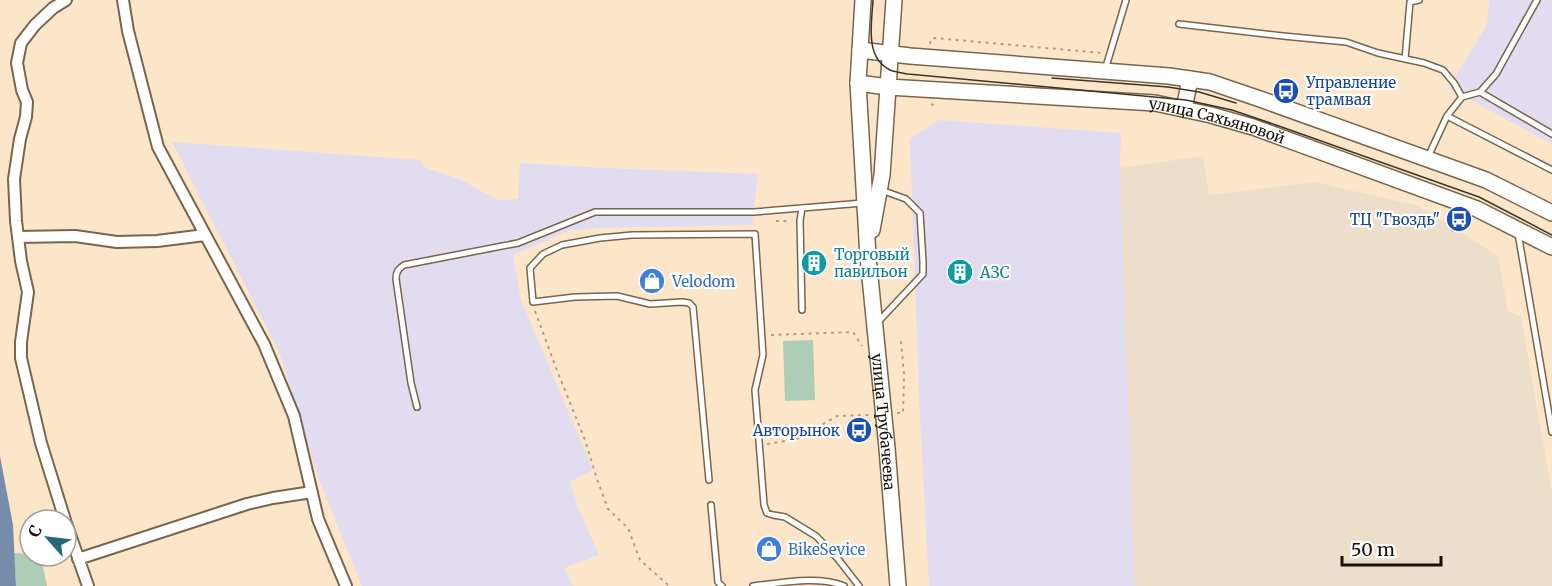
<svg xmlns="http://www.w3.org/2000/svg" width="1552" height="586" font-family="Merriweather,serif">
<rect width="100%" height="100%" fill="#fce6c9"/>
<path fill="#e2dcf1" d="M1489 0H1552V144L1448 88 1487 25Z
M939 120 1121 133 1120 168 1135 586H929L919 398 910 139Z
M172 142 421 160 424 167 461 180 498 200 518 199 520 163 604 168 758 174 752 225 595 228 568 231 513 255 521 300 593 470 570 482 579 510 599 555 564 568 573 586H362L318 477 280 354Z"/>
<path fill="#edddcb" d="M1203 156 1209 195 1314 182 1419 206 1498 256 1508 311 1521 317 1552 493V586H1135L1120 168Z"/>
<path fill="#adcdb6" d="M813 340 815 400 785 401 783 341Z
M14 553 30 554V556H41L47 586H16Z"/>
<path fill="#758daa" d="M0 456 13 525 16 586H0Z"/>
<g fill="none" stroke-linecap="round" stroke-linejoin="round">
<g stroke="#78654b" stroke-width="8">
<path id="service" d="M1179 24 1283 36 1346 42 1378 53 1424 63 1443 70 1454 83 1462 97 1447 116 1428 157
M1405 59 1410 2 1419 0
M1105 70 1126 0
M1480 92 1496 74 1537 0
M1462 97 1480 92 1552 134
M1447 116 1552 170
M802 208 800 221 802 310
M1518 233 1552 432
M877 323 923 274V261L920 213 906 199 881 190
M417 407 411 383 396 279C396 272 398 269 404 265L518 243 595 212H754L863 203
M709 480 693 307 689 303 682 302 650 304 617 296 575 297 533 302 530 268 543 254 562 245 600 238 632 235 755 234 763 355 755 390 764 505 767 513 773 515 785 517 816 536 838 559 859 586
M711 505 718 582 722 586
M753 586C780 583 819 575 844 586"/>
</g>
<g stroke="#78654b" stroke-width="14">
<path id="minor" d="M123 0 128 31 158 147 264 344 294 416 318 519 346 586
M18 237 75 236 117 242 157 241 205 235
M65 520 41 443 21 358V342L28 292 21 261 16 221 14 179 20 139 26 117 27 102 22 90 17 63 21 43 35 25 53 8 66 0
M66 523 88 586
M78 559 247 504 273 498 312 492"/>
</g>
<g stroke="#78654b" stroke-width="18">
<g id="secondary">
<path id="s1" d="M863 0 858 83 868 257 887 448 898 586"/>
<path d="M860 50 910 56 1169 76 1210 82 1260 99 1486 180 1552 213"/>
<path id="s2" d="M858 83 888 87 1155 103 1211 115 1253 127 1477 209 1552 247"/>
<path d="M1184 109 1190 79"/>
<path d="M872 230 882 175 894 0"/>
</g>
</g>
<path stroke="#b09f88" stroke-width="2" stroke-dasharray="3 4.5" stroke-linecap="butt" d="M930 44 931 39 934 38 1102 53
M931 104 937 107
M776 221H791
M535 311 556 368 585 440 597 479 608 509 628 528 640 560 669 586
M771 335 853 332 862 346
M897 413H903L904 375 901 341
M767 444 797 439 837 416 869 415"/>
<use href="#service" stroke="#fff" stroke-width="5"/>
<use href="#minor" stroke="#fff" stroke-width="10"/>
<use href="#secondary" stroke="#fff" stroke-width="15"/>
<path stroke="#3e3427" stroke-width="1.5" d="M873 0C872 22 864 57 890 70 895 72 902 73 908 74L1186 100 1232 110 1276 125 1479 197 1552 235
M1052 78 1168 87 1199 92 1236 103"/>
</g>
<defs>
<g id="bus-disc" transform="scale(1.35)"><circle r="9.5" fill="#1a4fb4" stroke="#fff"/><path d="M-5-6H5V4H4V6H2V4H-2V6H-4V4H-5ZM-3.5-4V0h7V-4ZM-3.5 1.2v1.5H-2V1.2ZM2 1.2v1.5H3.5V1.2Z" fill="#fff"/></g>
<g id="building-disc" transform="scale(1.35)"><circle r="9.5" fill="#0f9aa8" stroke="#fff"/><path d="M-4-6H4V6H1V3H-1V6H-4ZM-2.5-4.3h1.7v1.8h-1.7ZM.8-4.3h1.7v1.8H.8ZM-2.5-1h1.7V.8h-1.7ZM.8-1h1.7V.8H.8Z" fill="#fff"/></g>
<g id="shop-disc" transform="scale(1.35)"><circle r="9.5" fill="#3f7fe0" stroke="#fff"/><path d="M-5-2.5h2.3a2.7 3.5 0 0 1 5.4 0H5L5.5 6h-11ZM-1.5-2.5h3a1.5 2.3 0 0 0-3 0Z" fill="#fff"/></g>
</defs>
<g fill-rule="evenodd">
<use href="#bus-disc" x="1286" y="91"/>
<use href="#bus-disc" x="1459" y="219"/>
<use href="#building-disc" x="814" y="263"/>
<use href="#building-disc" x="960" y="272"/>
<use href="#shop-disc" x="652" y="281"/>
<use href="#bus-disc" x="859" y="430"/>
<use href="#shop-disc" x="769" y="549"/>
</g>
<g text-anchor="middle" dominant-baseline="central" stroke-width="4.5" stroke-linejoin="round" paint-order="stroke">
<g font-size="15" fill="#164399" stroke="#fff" text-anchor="end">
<text x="1306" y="82" text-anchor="start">Управление<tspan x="1306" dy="17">трамвая</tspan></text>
<text x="1440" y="219">ТЦ "Гвоздь"</text>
<text x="840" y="430">Авторынок</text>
</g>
<g font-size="15" fill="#171006" stroke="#fff">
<text stroke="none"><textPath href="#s2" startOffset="362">улица Сахьяновой</textPath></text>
<text stroke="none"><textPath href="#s1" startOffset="423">улица Трубачеева</textPath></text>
</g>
<g font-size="15" fill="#0d838f" stroke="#fff" text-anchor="start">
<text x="834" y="254">Торговый<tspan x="834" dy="17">павильон</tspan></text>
<text x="980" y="272">АЗС</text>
</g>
<g font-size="15" fill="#366cbe" stroke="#fff" text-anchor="start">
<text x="672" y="281">Velodom</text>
<text x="788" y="549">BikeSevice</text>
</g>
</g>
<g transform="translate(48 538) rotate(298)"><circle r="28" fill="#ffffff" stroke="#a29f9b" stroke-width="1.5"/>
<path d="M0-4.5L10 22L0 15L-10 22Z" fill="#26687b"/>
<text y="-9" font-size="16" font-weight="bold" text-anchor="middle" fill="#171006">С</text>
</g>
<path d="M1342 556v9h99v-9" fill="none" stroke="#171006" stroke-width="3"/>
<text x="1351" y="556" font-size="18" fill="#171006" stroke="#ffffff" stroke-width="4.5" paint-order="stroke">50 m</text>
</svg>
